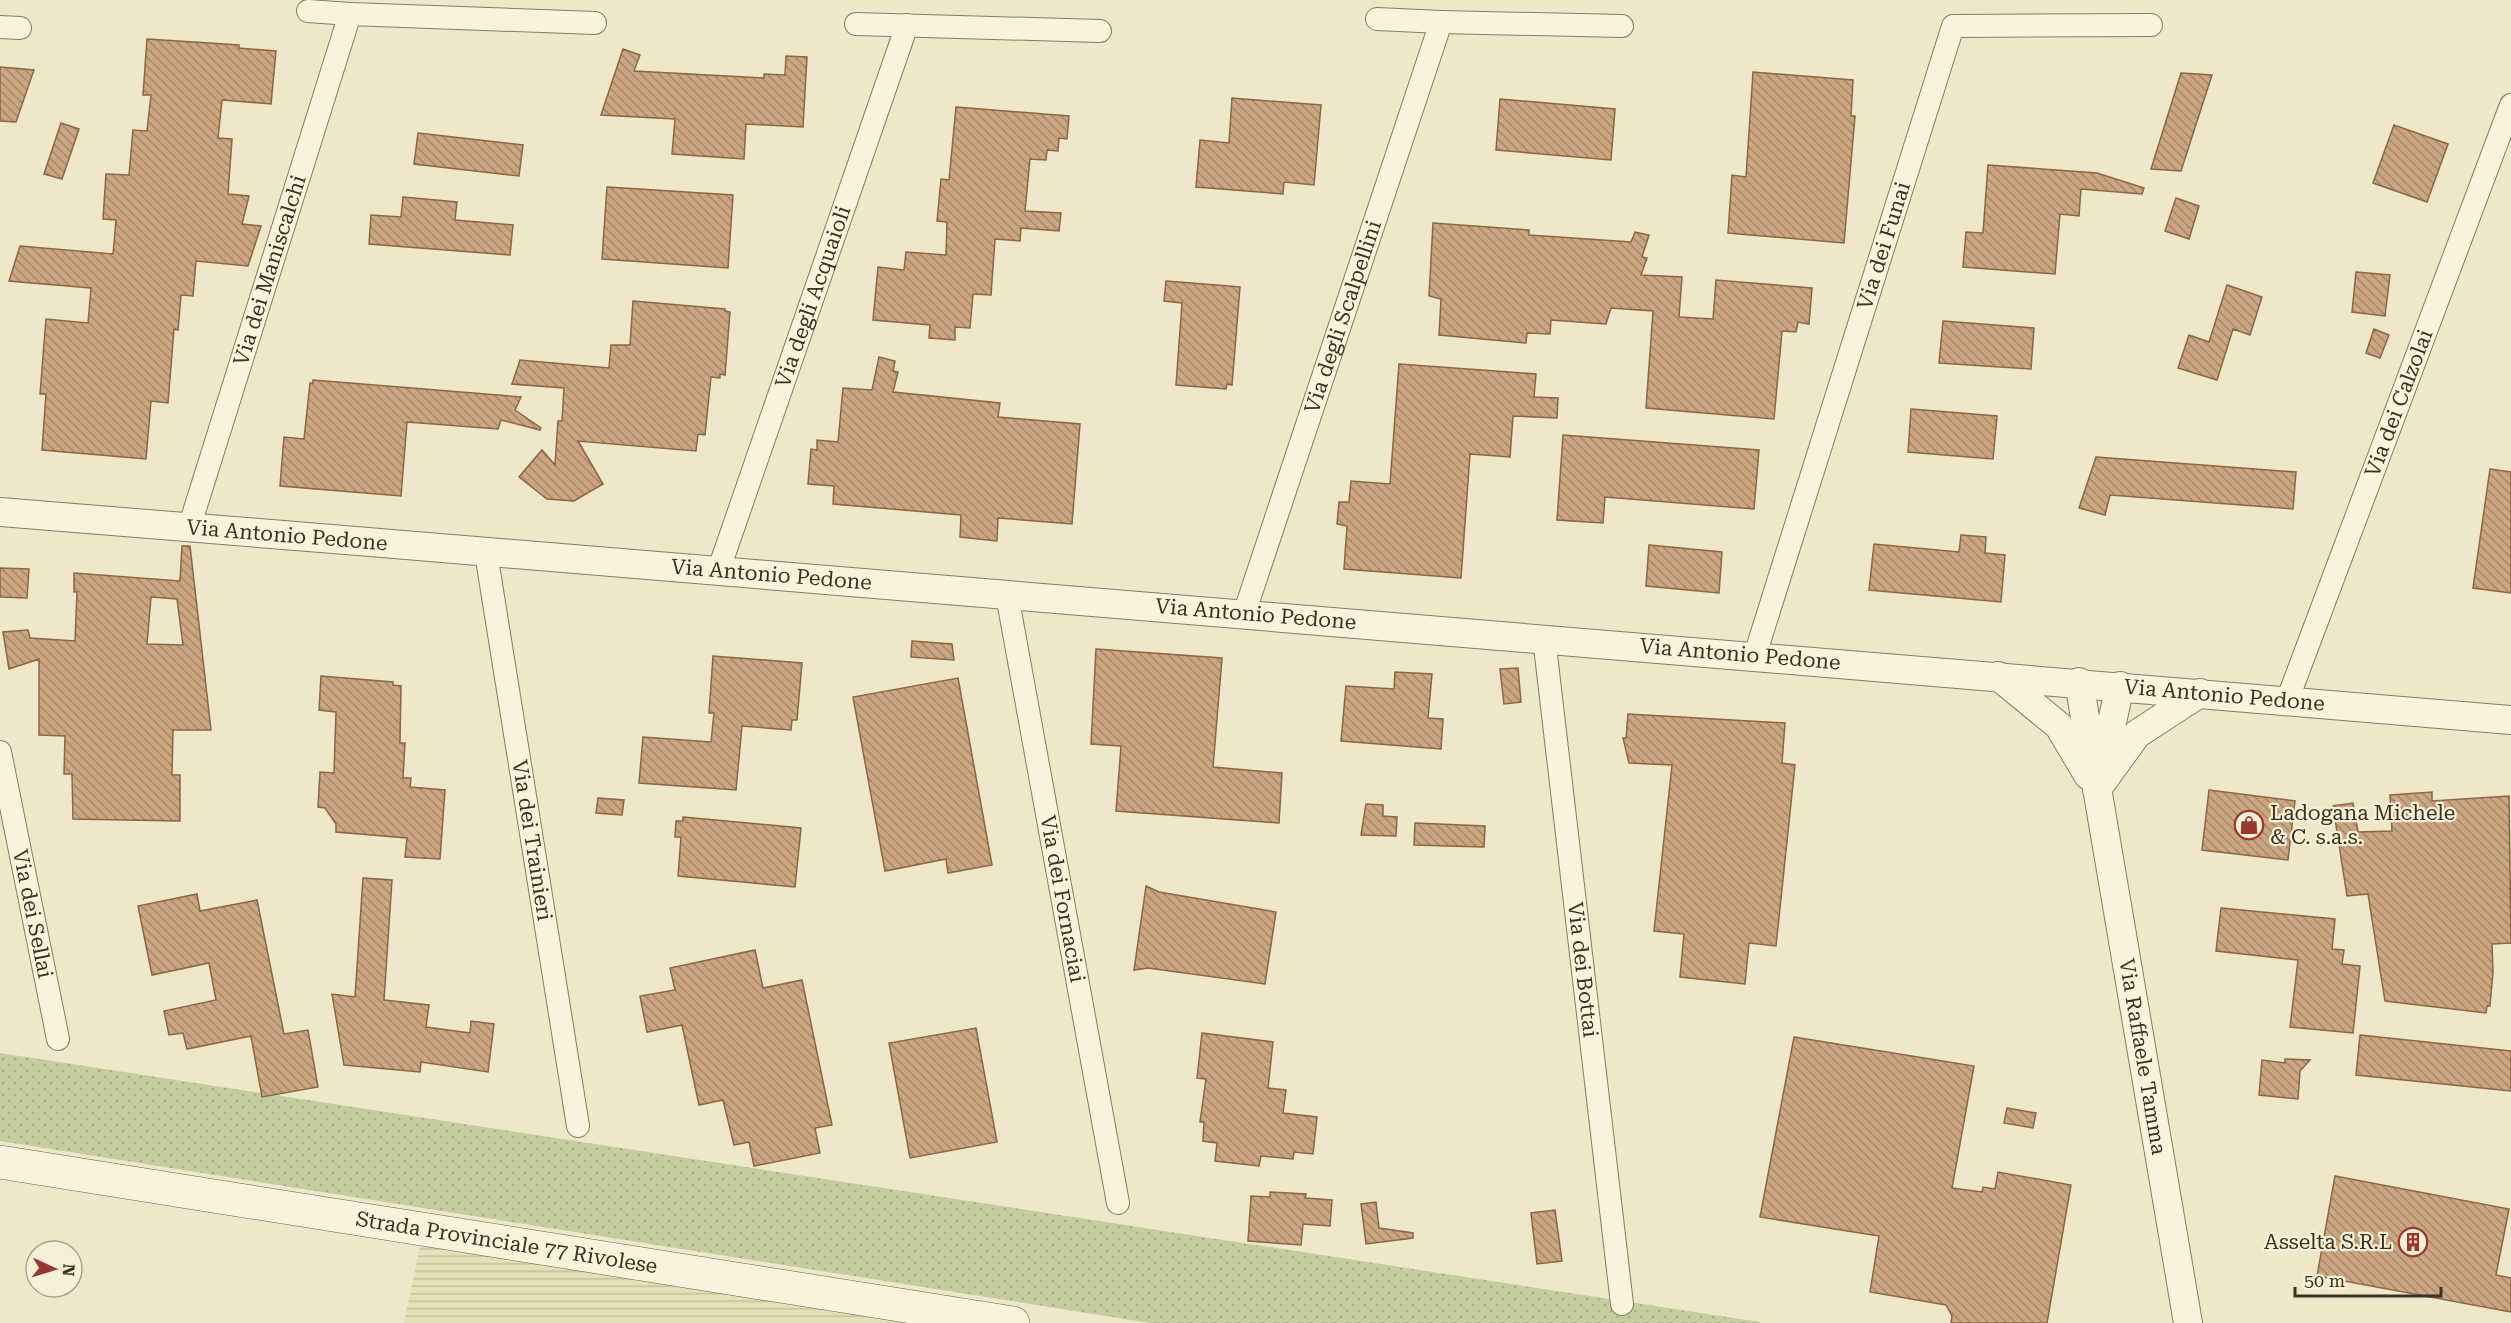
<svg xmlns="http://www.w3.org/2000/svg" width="2511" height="1323" font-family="'Roboto Serif',serif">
<defs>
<pattern id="farmland-rules" width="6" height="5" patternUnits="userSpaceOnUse" patternTransform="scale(1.5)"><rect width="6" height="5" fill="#e4e0b7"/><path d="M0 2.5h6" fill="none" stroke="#c4c09d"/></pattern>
<pattern id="grass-dots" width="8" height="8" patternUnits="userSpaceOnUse" patternTransform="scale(1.5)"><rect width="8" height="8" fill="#c3cd9d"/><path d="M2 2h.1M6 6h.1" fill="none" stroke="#a8b087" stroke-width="1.8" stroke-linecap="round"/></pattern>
<pattern id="building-back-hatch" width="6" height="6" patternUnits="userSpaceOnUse" patternTransform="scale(1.5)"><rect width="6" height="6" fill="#cba681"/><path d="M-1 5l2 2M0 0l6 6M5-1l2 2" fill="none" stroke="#a68869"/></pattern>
</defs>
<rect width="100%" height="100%" fill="#eee7ca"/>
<path fill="url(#farmland-rules)" d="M421 1242 926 1323H404Z"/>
<path fill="url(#grass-dots)" d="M0 1053 1760 1322V1323H1150L0 1141Z"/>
<path fill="url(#building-back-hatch)" stroke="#8a6644" stroke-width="1.5" fill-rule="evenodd" d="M147 39 239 45V48L276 51 271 104 222 100 218 138 232 139 228 194 249 196 242 224 261 226 248 266 196 261 193 296 181 295 178 330 174 329 168 403 151 401 146 459 42 450 46 394H40L46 319 88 323 91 288 9 281 20 246 113 254 116 220 103 219 106 174 129 175 133 130 147 131 151 95H143Z
M623 49 640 55 634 71 764 78V74L785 75 786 56 807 57 803 127 746 124 744 159 672 154 675 119 601 115Z
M0 67 34 70 16 122 0 121Z
M1753 72 1853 80 1851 116H1855L1844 243 1728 233 1732 175 1746 177Z
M2181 73 2212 75 2181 171 2151 169Z
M1232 98 1321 105 1314 185 1284 182 1283 194 1196 187 1200 140 1229 143Z
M1500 99 1615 109 1611 160 1496 150Z
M956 107 1069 116 1067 139 1059 138 1058 151 1047 150 1046 160 1030 159 1025 211 1061 213 1059 231 1021 228 1020 241 995 239 991 295 973 294 970 328 955 327V340L929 338 930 325 873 320 878 267 904 270 906 252 946 255 947 222 937 221 941 179 949 180Z
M61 123 79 129 62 179 44 174Z
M2394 125 2448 144 2427 202 2373 183Z
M418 133 523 145 519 176 414 164Z
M1988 165 2097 173 2144 188 2142 194 2081 189 2079 216 2060 214 2055 274 1963 267 1966 232 1983 233Z
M607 187 733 195 728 268 602 259Z
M403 197 457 202 455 220 513 225 510 255 369 244 371 215 401 217Z
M2176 198 2199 206 2189 239 2165 231Z
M1433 223 1529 230V235L1631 242 1635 232 1649 235 1642 257 1647 258 1641 275 1682 277 1679 317 1713 319 1716 280 1812 288 1809 324 1798 322 1796 332 1782 331 1774 419 1646 408 1653 311 1611 308 1606 324 1551 320 1550 334 1527 333 1526 343 1439 335 1441 299 1429 296Z
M2356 272 2390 275 2385 316 2352 312Z
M1166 281 1240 287 1232 385 1227 384 1226 389 1176 385 1182 303 1164 301Z
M2227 285 2262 297 2250 335 2233 329 2217 380 2178 368 2189 335 2209 342Z
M633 301 725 309V311L730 312 725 375 720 374V378L711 377 705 435 698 434 696 451 578 441 603 484 574 501 547 499 519 477 542 450 555 465 558 421H562L564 388 512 384 520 360 609 368 611 345H630Z
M1943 321 2034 328 2031 369 1939 363Z
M2374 329 2389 335 2380 358 2366 353Z
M879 357 895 361 893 371 898 372 893 392 1000 403 998 417 1080 424 1072 524 998 518 997 541 960 537 961 515 833 504 834 486 808 484 811 449 817 450V440L838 442 843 388 872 390Z
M1399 364 1536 374 1534 397 1558 398 1557 418 1513 416 1510 457 1470 454 1461 578 1344 569 1347 526 1337 524 1339 502H1349L1351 481 1390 484Z
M313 380 521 397 515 410 541 428 540 430 501 420 498 429 407 422 401 496 280 486 284 437 304 439 310 383H313Z
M1911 409 1997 416 1993 459 1908 452Z
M1563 435 1759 450 1754 509 1605 497 1603 523 1557 520Z
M2096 457 2296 472 2293 509 2110 495 2105 515 2079 508Z
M2490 469 2511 472V593L2473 588Z
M1961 535 1986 537 1985 553 2005 555 2001 602 1869 590 1874 544 1959 552Z
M1649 545 1722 552 1719 593 1646 586Z
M182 546H190L211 730H173L172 775H180V821L73 819 72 774H64L65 736 39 735V659L9 669 3 632 28 630 30 638 75 641 77 592H74V573L180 581ZM151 597 177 599 183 645 147 644Z
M0 568 29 569 27 598 0 597Z
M912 641 952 644 954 660 911 657Z
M1096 649 1222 658 1213 767 1282 773 1279 823 1116 811 1121 746 1091 744Z
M713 656 802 663 797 720H792L791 730 742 726 736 790 639 783 643 737 711 742 714 713H709Z
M1518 668 1521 702 1504 704 1500 669Z
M1395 672 1432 674 1428 718 1443 719 1441 749 1341 741 1346 686 1394 689Z
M321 676 393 682V685L401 686 400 743H405L403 778H411L410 787 445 790 440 859 405 857 407 838 336 832V824L325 808 318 807 320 772 334 773 336 712 319 710Z
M958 678 992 865 948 873 946 859 885 871 853 697Z
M1628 714 1785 723 1782 763 1795 765 1776 946 1749 943 1745 984 1680 977 1684 934 1654 931 1672 765 1629 763 1623 738H1626Z
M2209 790 2295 801 2288 860 2202 850Z
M2432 792V801L2509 796 2511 943 2492 944 2493 972 2490 1006H2487L2486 1013 2385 1001 2368 894 2347 896 2333 806 2353 803 2358 832 2392 831 2390 795Z
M598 798 624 800 622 815 596 813Z
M1366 804 1383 805V816L1397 817 1396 836 1361 835Z
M683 817 801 828 795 887 678 876 681 837H675L676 821H683Z
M1415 823 1485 826 1484 847 1414 845Z
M363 878 392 880 384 1000 429 1005 426 1027 470 1033 471 1021 494 1024 488 1072 421 1062 420 1072 344 1065 332 994 355 997Z
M1146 886 1159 892 1276 912 1265 984 1148 968 1134 970Z
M197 894 200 911 257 900 284 1034 308 1030 318 1087 262 1097 251 1036 187 1049 183 1033 169 1035 164 1011 216 1000 209 963 152 975 138 906Z
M2221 908 2335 919 2332 949 2344 950 2342 964 2360 966 2353 1033 2290 1027 2298 960 2216 951Z
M755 950 763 988 802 980 832 1125 815 1128 820 1153 754 1166 749 1142 734 1145 723 1100 699 1105 682 1025 647 1032 640 996 675 990 670 968Z
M976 1028 997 1142 910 1158 889 1043Z
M1202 1033 1273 1042 1268 1088 1286 1090 1283 1113 1317 1117 1313 1154 1294 1152 1293 1159 1261 1156 1259 1166 1215 1161 1217 1143 1203 1141 1204 1122H1200L1206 1079 1197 1078Z
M2360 1035 2511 1051V1091L2356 1075Z
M1794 1037 1974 1066 1952 1188 1982 1192 1983 1187 1995 1189 1998 1172 2071 1185 2047 1323H1951L1952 1316 1946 1305 1870 1292 1879 1236 1760 1217Z
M2285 1059 2310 1060 2300 1071 2298 1099 2259 1095 2262 1060 2285 1063Z
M2007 1108 2036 1113 2033 1128 2004 1123Z
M2335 1176 2509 1209 2496 1275 2511 1278V1312L2317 1276Z
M1270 1192 1306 1194 1305 1198 1332 1200 1330 1226 1303 1224 1301 1245 1248 1241 1251 1196 1270 1197Z
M1376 1202 1379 1228 1413 1233V1238L1366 1244 1361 1204Z
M1555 1210 1562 1261 1537 1264 1531 1213Z"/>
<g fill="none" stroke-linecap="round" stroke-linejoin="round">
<g stroke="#8b7a5e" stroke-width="24">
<g id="minor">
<path d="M308 11 350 14"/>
<path d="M1377 19 1441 22"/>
<path d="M856 24 1100 31"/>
<path d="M0 27 20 28"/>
<path id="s1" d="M189 528 350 14 595 23"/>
<path id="s2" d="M486 553 578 1126"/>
<path id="s3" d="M719 569 907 25"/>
<path id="s4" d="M1007 595 1118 1203"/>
<path id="s5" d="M1245 611 1441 22 1622 26"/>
<path id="s6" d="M1544 638 1622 1304"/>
<path id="s7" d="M1755 655 1953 26 2151 25"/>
<path id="s8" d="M2287 701 2511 105"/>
<path id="s9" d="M0 752 58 1039"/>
</g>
</g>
<g stroke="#8b7a5e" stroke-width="30">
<g id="tertiary">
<path id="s10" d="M0 512C837 580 1674 647 2511 720"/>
<path d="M1998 676 2059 726 2088 775"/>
<path id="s11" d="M2079 682 2188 1323"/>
<path d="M2100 776 2120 686"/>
<path d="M2097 789 2137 734 2200 693"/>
</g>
</g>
<g stroke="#6d5b41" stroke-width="34">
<g id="secondary">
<path id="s12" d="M0 1162 1013 1323"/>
</g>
</g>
<use href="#minor" stroke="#f9f3dd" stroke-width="22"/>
<use href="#tertiary" stroke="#f9f3dd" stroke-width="28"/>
<use href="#secondary" stroke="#f9f3dd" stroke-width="33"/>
</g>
<defs>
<g id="shop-ring" transform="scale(1.5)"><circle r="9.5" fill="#f6f0d9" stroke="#99382f" stroke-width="1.5"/><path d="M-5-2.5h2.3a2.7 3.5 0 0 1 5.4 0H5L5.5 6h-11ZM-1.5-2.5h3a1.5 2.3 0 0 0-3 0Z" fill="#99382f"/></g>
<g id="building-ring" transform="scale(1.5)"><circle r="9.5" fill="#f6f0d9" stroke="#99382f" stroke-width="1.5"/><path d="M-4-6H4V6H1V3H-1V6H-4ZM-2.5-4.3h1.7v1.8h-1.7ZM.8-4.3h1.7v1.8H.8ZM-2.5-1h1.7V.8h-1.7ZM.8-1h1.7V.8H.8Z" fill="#99382f"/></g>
</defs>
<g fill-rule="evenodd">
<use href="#shop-ring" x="2249" y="825"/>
<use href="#building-ring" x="2413" y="1242"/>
</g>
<g text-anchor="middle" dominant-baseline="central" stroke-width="4.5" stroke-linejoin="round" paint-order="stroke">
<g font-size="21" fill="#3c3021" stroke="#f6f0d9">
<text stroke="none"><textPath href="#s7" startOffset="429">Via dei Funai</textPath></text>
<text stroke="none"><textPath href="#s1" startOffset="270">Via dei Maniscalchi</textPath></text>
<text stroke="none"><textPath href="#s3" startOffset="288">Via degli Acquaioli</textPath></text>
<text stroke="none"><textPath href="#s5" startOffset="310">Via degli Scalpellini</textPath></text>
<text stroke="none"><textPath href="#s8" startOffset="318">Via dei Calzolai</textPath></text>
<text stroke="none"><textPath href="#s10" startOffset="288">Via Antonio Pedone</textPath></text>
<text stroke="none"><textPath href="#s10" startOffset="774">Via Antonio Pedone</textPath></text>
<text stroke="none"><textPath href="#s10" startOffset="1260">Via Antonio Pedone</textPath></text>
<text stroke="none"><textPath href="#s10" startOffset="1746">Via Antonio Pedone</textPath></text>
<text stroke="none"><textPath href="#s10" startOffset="2232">Via Antonio Pedone</textPath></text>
<text stroke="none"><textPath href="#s2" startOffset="291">Via dei Trainieri</textPath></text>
<text stroke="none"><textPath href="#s4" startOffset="309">Via dei Fornaciai</textPath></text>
<text stroke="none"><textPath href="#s9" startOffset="165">Via dei Sellai</textPath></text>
<text stroke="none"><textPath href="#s6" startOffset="334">Via dei Bottai</textPath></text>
<text stroke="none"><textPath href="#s11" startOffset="380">Via Raffaele Tamma</textPath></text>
<text stroke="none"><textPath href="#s12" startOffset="513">Strada Provinciale 77 Rivolese</textPath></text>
</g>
<g font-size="21" fill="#3c3021" stroke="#f6f0d9" text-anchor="start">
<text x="2270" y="813">Ladogana Michele<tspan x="2270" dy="24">&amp; C. s.a.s.</tspan></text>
<text x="2392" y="1242" text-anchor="end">Asselta S.R.L</text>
</g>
</g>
<g transform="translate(54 1269) rotate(94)"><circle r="28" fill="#f6f0d9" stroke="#aca38f" stroke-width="1.5"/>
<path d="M0-4.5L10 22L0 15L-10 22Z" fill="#99382f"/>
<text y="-9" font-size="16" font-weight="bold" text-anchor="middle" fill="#3c3021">N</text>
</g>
<path d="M2295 1287v9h146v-9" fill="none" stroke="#3c3021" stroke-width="3"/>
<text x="2304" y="1287" font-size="18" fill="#3c3021" stroke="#f6f0d9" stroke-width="4.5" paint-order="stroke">50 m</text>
</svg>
